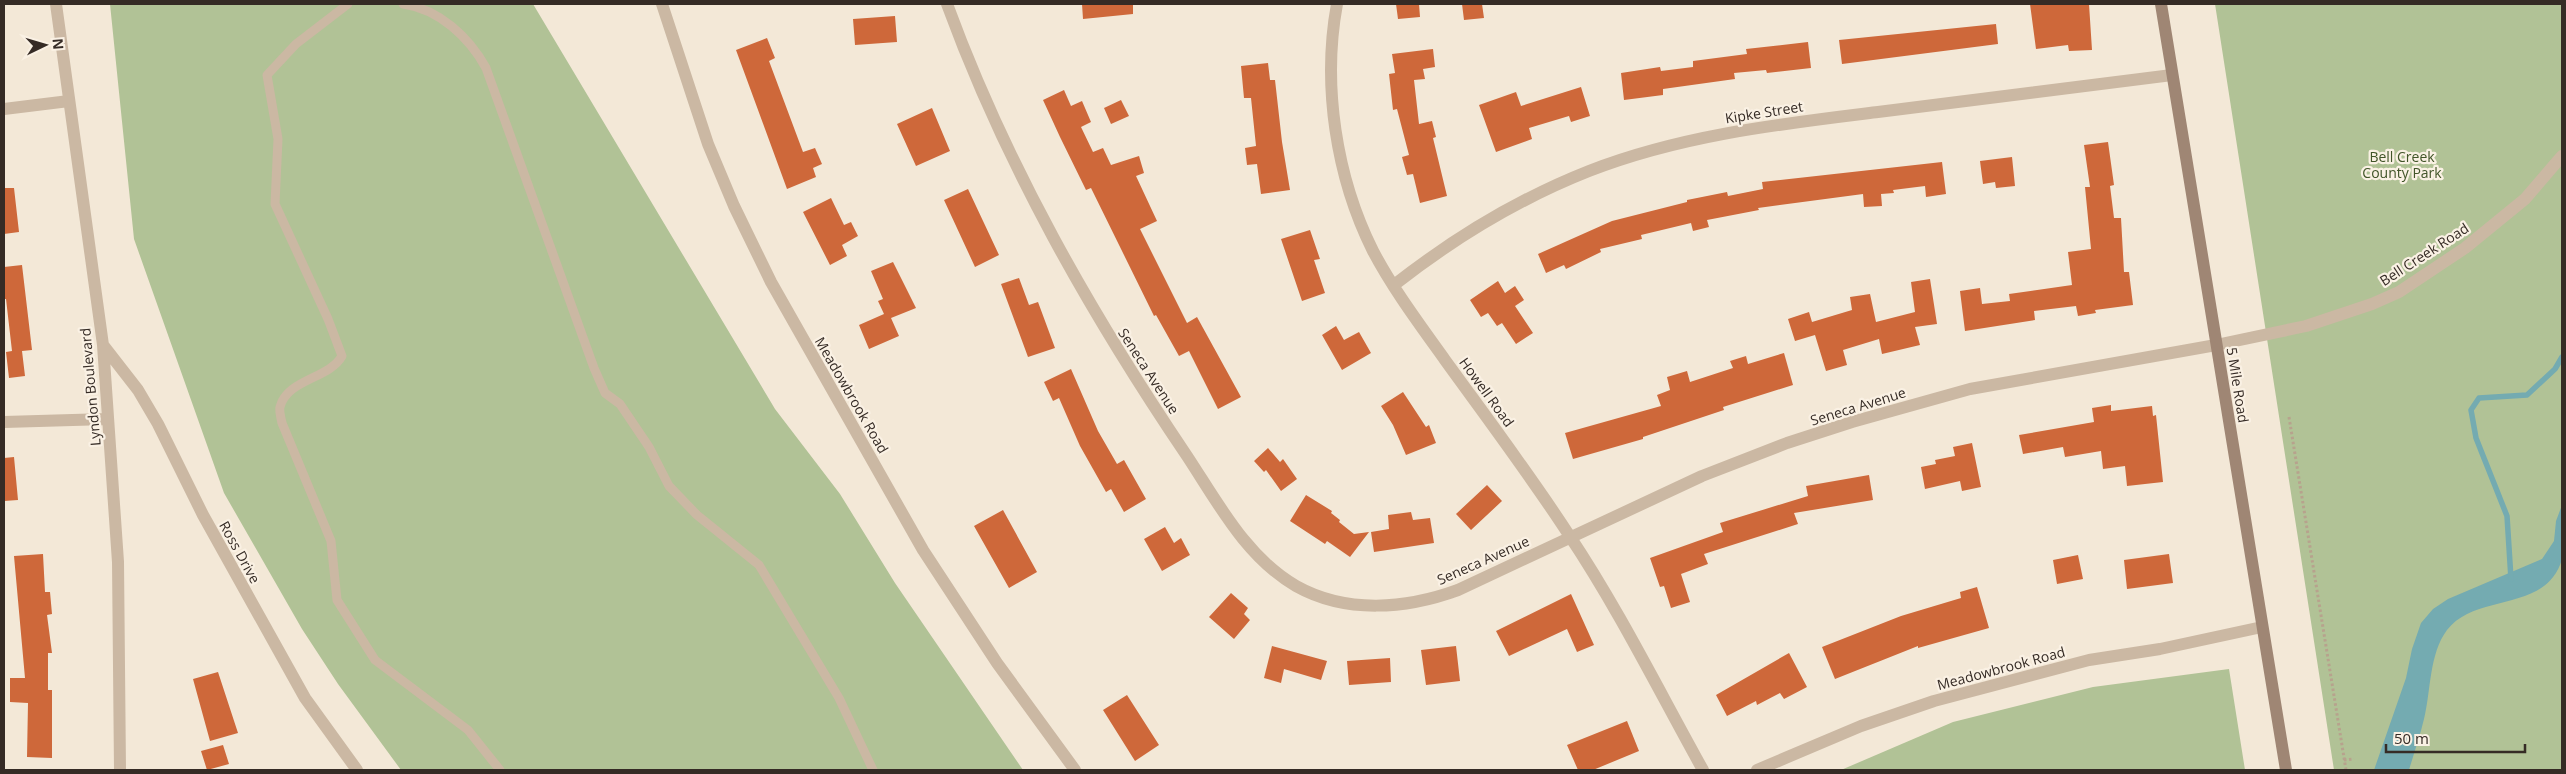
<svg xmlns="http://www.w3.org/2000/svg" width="2566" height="774" font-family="'Open Sans',sans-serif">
<rect width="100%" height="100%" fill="#f3e8d7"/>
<path fill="#b1c296" d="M110 4H533L775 409 840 494 895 583 1023 770H401L338 684 302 629 224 493 134 239Z
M2215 4H2562V770H2334Z
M2229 669 2245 770H1841L1953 722 2093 687Z"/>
<path fill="#74abb1" d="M2562 505C2562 520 2566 545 2562 559 2547 613 2476 592 2447 630 2429 654 2431 691 2424 719 2420 736 2414 753 2409 770H2374L2406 678 2412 649 2421 623 2433 609 2448 599 2542 559 2554 541 2556 521Z"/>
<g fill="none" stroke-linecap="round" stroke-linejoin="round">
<path stroke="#74abb1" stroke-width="5.5" d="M2511 579 2507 516 2476 438 2471 410 2479 398 2527 395 2555 369 2562 357"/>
</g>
<path fill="#ce683a" d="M1082 4H1133V14L1083 19Z
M1396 4H1419L1420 17 1398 19Z
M1462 4H1482L1484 18 1464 20Z
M2030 4H2089L2092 50 2069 51 2068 45 2036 49Z
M895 16 897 42 855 45 853 19Z
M1996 24 1998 44 1842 64 1839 40Z
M767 38 775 58 769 61 803 152 815 148 822 164 813 168 816 177 787 189 736 50Z
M1808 42 1811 68 1767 73 1766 70 1734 73 1735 79 1663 89V95L1624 100 1621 73 1660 67 1661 71 1693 67V61L1747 54 1746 49Z
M1433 49 1435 67 1423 69 1425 79 1414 80 1419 124 1432 121 1436 137 1433 138 1447 196 1420 203 1413 174 1407 175 1402 157 1409 155 1397 109 1393 110 1389 74 1395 73 1392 54Z
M1268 63 1270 80H1275L1282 142 1290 190 1261 194 1257 164 1247 165 1245 148 1256 146 1251 98H1244L1241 66Z
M1581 87 1590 116 1571 122 1569 116 1529 128 1532 139 1496 152 1479 105 1516 92 1521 106Z
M1064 90 1071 106 1082 101 1091 122 1081 127 1093 152 1103 148 1111 165 1139 156 1144 173 1136 176 1157 221 1140 229 1187 323 1197 317 1241 397 1218 409 1189 351 1179 356 1156 315 1154 316 1091 188 1086 190 1060 137 1043 100Z
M1121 100 1129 116 1111 124 1104 108Z
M932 108 950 151 916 166 897 124Z
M2108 142 2114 185 2110 186 2114 218H2121L2124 272H2129L2133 305 2095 310 2096 313 2078 316 2076 306 2034 311 2035 320 1965 331 1960 291 1980 288 1982 304 2010 301 2009 294 2072 285 2068 252 2091 249 2085 187H2090L2084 145Z
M2012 157 2015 186 1996 188 1995 182 1983 184 1980 161Z
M1942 162 1946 194 1926 197 1925 186 1893 190 1894 193 1881 194 1882 206 1864 207 1863 194 1758 208 1759 210 1707 220 1709 227 1693 231 1691 223 1641 235 1642 239 1600 249 1601 252 1566 269 1564 265 1546 273 1538 254 1612 221 1687 202V200L1727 192 1728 196 1763 189 1762 182Z
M4 188H14L19 232 4 234Z
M968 189 999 255 975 267 944 200Z
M831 198 844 225 851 222 858 236 842 245 847 256 830 265 803 212Z
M1310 230 1320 259 1314 260 1325 293 1302 301 1281 239Z
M893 262 916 308 891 318 899 336 869 349 859 325 884 314 878 301 883 299 871 271Z
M22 265 32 350 22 351 25 376 9 378 6 352 12 351 6 299H4V267Z
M1019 278 1029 305 1038 302 1055 348 1028 357 1001 284Z
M1930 279 1937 324 1915 327 1920 345 1882 354 1879 339 1843 350 1847 365 1826 371 1815 335 1795 341 1788 319 1809 312 1812 322 1852 310 1850 297 1870 294 1876 322 1915 312 1911 282Z
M1498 281 1505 293 1515 286 1524 300 1515 306 1533 333 1516 344 1502 323 1497 326 1488 313 1481 317 1470 300Z
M1336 326 1344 340 1359 332 1371 353 1342 370 1322 335Z
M1784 353 1793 385 1723 407 1724 410 1643 437V439L1573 459 1565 433 1661 406 1657 395 1670 390 1667 377 1687 371 1690 382 1733 368 1730 361 1746 356 1748 364Z
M1071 369 1098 431 1117 464 1124 460 1146 499 1124 512 1111 489 1106 492 1080 446 1059 398 1053 401 1044 382Z
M1403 392 1426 427 1429 425 1436 443 1406 455 1393 425 1381 406Z
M2111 405V411L2152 406 2153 416 2156 415 2163 482 2127 486 2125 466 2103 469 2101 451 2065 457 2063 447 2023 454 2019 435 2094 422 2092 408Z
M1972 443 1981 487 1962 491 1960 481 1925 489 1921 467 1936 464 1935 460 1955 456 1953 447Z
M1268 448 1280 462 1283 459 1297 479 1281 491 1266 470 1264 472 1254 461Z
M14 457 18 500 4 501V458Z
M1869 475 1873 500 1794 513 1798 524 1704 554 1708 564 1681 574 1690 602 1671 608 1664 586 1660 587 1650 558 1723 532 1720 523 1808 496 1806 486Z
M1487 485 1502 501 1471 530 1456 514Z
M1306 495 1332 511 1331 513 1340 520 1339 522 1354 534 1369 532 1350 557 1327 541 1325 544 1290 521Z
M1003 510 1037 572 1009 588 974 526Z
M1411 512 1413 520 1430 518 1434 543 1374 552 1371 532 1389 529 1388 515Z
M1165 527 1174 543 1181 538 1190 555 1162 571 1144 539Z
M43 554 45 592H50L52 614 47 615 52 653H48V690H52V758L27 757 28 703 10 702V678H25L14 556Z
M2169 554 2173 583 2127 589 2124 560Z
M2078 555 2083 579 2057 584 2053 560Z
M1977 587 1989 628 1918 648V646L1835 679 1822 647 1901 616 1961 598 1960 592Z
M1231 593 1248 608 1244 614 1250 620 1234 639 1209 617Z
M1571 594 1594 645 1577 652 1567 629 1509 656 1496 631Z
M1272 646 1327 661 1321 680 1284 669 1281 683 1264 678Z
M1456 646 1460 681 1426 685 1421 650Z
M1789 653 1807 687 1784 699 1780 693 1757 705 1756 701 1727 716 1716 695Z
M1390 658 1391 682 1349 685 1347 661Z
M218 672 238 733 210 741 193 679Z
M1127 695 1159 745 1135 761 1103 710Z
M1627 721 1639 751 1593 770H1578L1567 745Z
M223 745 229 764 207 770 201 751Z"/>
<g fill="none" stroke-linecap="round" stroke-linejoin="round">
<path stroke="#b7a28d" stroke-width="3" stroke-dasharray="2.5 2.5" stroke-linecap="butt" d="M2289 417 2346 770
M2344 760 2354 759"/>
<path stroke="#cbb8a3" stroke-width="9" d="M348 4 296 44 267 75 278 139 275 204 328 319 342 356C329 379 287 379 280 407 279 411 281 418 282 423L331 541 337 600 375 660 468 730 500 770
M403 4C439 9 469 37 486 68L594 368 605 393 620 404 649 447 669 486 697 515 759 565 839 698 873 770"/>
<path stroke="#cbb8a3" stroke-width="12" d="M56 4 103 345 118 562 120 770
M662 4 708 144 734 206 771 282 923 550 997 663 1075 770
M947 4C1006 165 1091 314 1187 456 1218 503 1246 557 1296 586 1346 614 1406 609 1458 590L1702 476 1787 443 1852 422 1970 389 2216 345 2306 326 2372 304 2399 292 2465 248 2525 199 2562 156
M1337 4C1322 85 1336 177 1373 251 1393 289 1420 325 1445 360 1487 418 1530 475 1569 535 1619 610 1659 691 1703 770
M4 109 69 101
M1394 285C1454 238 1518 199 1589 171 1681 135 1780 124 1878 112 1976 99 2074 87 2172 75
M103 345 138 390 158 424 203 515 305 698 357 770
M4 422 107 419
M1757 770 1861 726 1934 701 2089 660 2160 649 2262 627"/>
<path stroke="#9f8674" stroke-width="12" d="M2161 4 2286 770"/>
</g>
<g text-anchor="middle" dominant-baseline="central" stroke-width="4.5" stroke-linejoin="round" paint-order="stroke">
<g font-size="14" fill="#352b25" stroke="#faf1e4">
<text transform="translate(1764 112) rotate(-9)">Kipke Street</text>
<text transform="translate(2424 254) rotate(-33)">Bell Creek Road</text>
<text transform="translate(1149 371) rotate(57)">Seneca Avenue</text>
<text transform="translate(2238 385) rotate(81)">5 Mile Road</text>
<text transform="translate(90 387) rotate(-95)">Lyndon Boulevard</text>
<text transform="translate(1487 392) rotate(54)">Howell Road</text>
<text transform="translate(852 395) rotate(60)">Meadowbrook Road</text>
<text transform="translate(1858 406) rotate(-17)">Seneca Avenue</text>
<text transform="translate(240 552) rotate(61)">Ross Drive</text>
<text transform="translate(1483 560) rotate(-24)">Seneca Avenue</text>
<text transform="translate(2001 668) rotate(-15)">Meadowbrook Road</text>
</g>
<g font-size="14" fill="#415528" stroke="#faf1e4">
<text x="2402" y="156">Bell Creek<tspan x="2402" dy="16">County Park</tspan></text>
</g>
</g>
<rect width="2566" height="774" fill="none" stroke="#352b25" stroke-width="10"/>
<g transform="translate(45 45) rotate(85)" stroke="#faf1e4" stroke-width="4" paint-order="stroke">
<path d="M0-4L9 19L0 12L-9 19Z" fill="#352b25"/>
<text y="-8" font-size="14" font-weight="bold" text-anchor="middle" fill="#352b25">N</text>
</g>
<path d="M2386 744v8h139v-8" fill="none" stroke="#352b25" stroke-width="2.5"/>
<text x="2394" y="744" font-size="15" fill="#352b25" stroke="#faf1e4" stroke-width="4" paint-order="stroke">50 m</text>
</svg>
